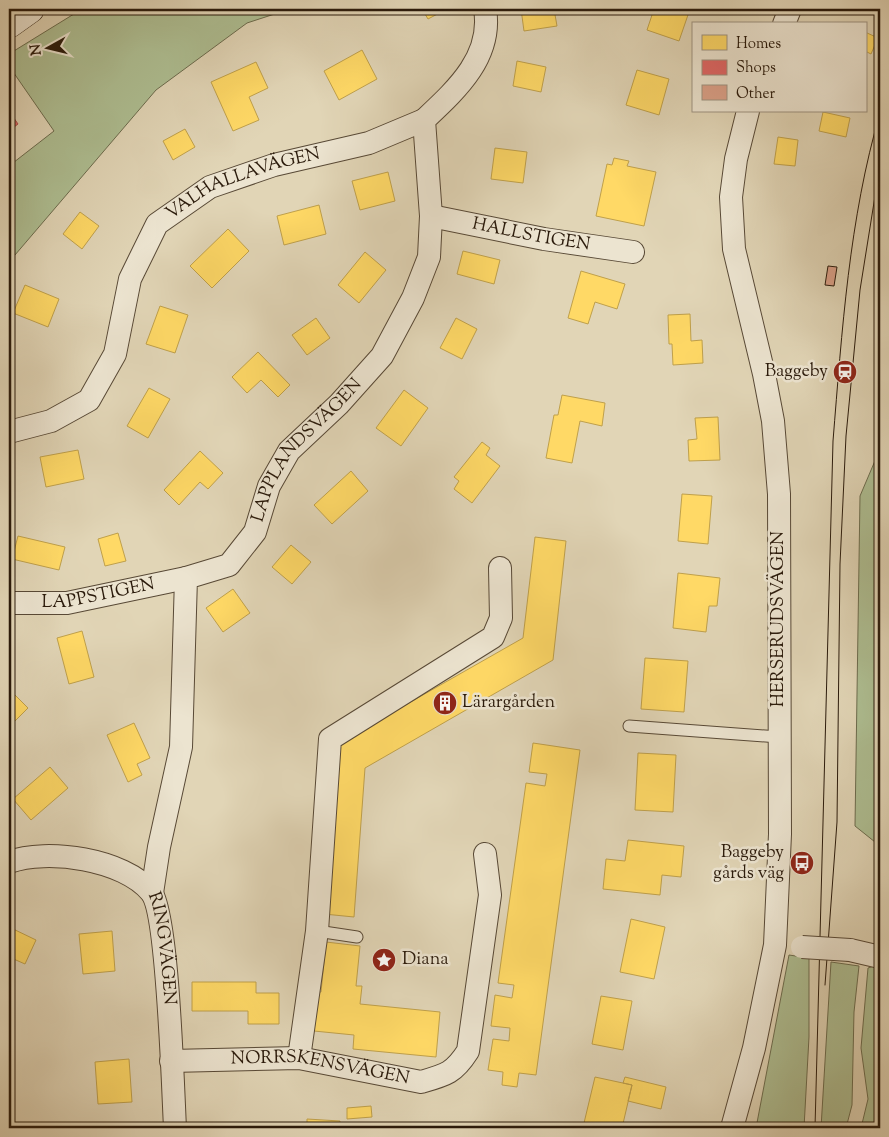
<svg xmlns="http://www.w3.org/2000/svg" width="889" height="1137" font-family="'Sorts Mill Goudy',serif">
<rect width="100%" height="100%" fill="#e1d5b6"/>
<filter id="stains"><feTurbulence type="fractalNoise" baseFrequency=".004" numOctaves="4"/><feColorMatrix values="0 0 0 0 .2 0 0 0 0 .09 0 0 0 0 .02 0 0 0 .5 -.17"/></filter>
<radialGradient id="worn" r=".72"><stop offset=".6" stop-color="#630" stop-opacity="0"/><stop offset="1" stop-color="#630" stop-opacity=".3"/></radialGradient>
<path fill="#aebe92" stroke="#6c6c4e" d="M82 9H290L247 23 156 90 9 262V166L54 131 9 66V54Z
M880 449V846L855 826 860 496Z
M789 955 809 958V1037L804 1128H756Z
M831 962 859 966 854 1012 852 1105 846 1128H821Z
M877 965 880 966V1128H861L868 1099 861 1048 868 968Z"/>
<path fill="#ffd966" stroke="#bfa04b" d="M422 9H447L428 19Z
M521 9H554L557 26 524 31Z
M654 9H690L679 41 647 30Z
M865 32 878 38 871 54 865 51Z
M362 50 377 79 339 100 324 71Z
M517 61 546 67 541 92 513 86Z
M256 62 268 88 249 97 259 120 233 131 211 82Z
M637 70 669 79 659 115 626 105Z
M823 112 850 118 846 137 819 131Z
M185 129 195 147 173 160 163 141Z
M778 137 798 140 795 166 774 164Z
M495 148 527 152 523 183 491 179Z
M614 158 629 161 627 166 656 172 644 226 596 216 607 164 612 165Z
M388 172 395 201 360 210 352 181Z
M319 205 326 234 284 245 277 216Z
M80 212 99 226 82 249 63 234Z
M228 229 249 251 212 288 190 266Z
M463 251 500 260 494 284 457 274Z
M365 252 386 270 359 303 338 285Z
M581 271 625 284 617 309 595 302 588 324 568 318Z
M25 285 59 299 48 327 13 313Z
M160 306 188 315 175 353 146 344Z
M690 314 691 341 702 340 703 363 673 365 672 344H669L668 315Z
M316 318 330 338 307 355 292 335Z
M456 318 477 329 462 359 440 348Z
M258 352 290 385 278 397 261 380 247 393 232 377Z
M149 388 170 399 148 438 127 426Z
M404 390 428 408 401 446 376 428Z
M562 395 605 403 602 426 580 421 572 463 546 458 554 415H558Z
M718 417 720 460 689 461 688 440 697 439 695 418Z
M482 442 490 448 486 455 500 466 472 503 454 489 459 481 454 477Z
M78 450 84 479 46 487 40 457Z
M200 451 223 473 208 489 200 482 179 505 164 490Z
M351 471 368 491 332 524 314 505Z
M682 494 712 496 708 544 678 541Z
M118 533 126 561 105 566 98 539Z
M18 536 65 547 59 570 12 559Z
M535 537 566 541 553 660 365 768 354 917 324 914 335 745 523 638Z
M291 545 311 562 292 584 272 567Z
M678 573 720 578 717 606H709L706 632 673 628Z
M233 589 250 613 223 632 206 608Z
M82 631 94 677 69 684 57 638Z
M645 658 688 661 684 712 641 709Z
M9 689 28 708 9 727Z
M134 723 150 758 137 764 142 775 128 782 107 735Z
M533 743 580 750 536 1075 519 1073 517 1087 502 1085 503 1072 488 1070 493 1039 509 1041 510 1028 491 1026 495 995 512 998 514 985 498 983 526 783 545 786 547 774 529 772Z
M638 753 676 755 673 812 635 810Z
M50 767 68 788 31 820 13 799Z
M628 840 684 846 681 877 662 875 660 895 603 889 606 859 625 861Z
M631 919 665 927 654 979 620 972Z
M9 927 36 940 25 964 9 957Z
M112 931 115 971 83 974 79 934Z
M326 942 360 946 356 986H362L360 1004 440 1012 436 1057 353 1049 354 1035 314 1031 318 992H321Z
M192 982H256V993H279V1024H248V1011H192Z
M601 996 632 1001 623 1050 592 1044Z
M129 1059 132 1102 98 1104 95 1062Z
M595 1077 632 1085 622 1128H608L584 1123Z
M625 1077 666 1087 661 1109 628 1101 632 1085 623 1083Z
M371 1106 372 1117 347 1119V1108Z
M307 1119 340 1121 339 1128H307Z"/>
<path fill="#e06666" stroke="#a94f4b" d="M9 111 18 124 9 131Z"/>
<path fill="#dca189" stroke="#2a1a0b" d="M828 266 837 267 834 286 825 285Z"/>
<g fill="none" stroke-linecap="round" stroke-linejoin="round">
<g stroke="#584936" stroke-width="13">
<path id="service" d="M629 726 779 737
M317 931 357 937"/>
</g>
<g stroke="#584936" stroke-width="24">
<g id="minor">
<path d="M784 24 790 9"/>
<path id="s1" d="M431 216 544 239 633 252"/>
<path id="s2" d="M9 432 51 421 89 400 115 354 130 279 157 224 210 187 274 165 369 143 424 120"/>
<path id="s3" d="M9 603H67L186 578"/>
<path id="s4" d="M9 862C47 848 124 859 151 892 168 913 173 1091 175 1128"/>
<path id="s5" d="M152 893 159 847 181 747 186 578 229 565 255 532 269 486 289 451 339 404 382 356 413 298 429 257 431 216 424 120C456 90 493 57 485 9"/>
<path d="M850 950 880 957"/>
<path d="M299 1058 317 931 330 739 493 637 501 618 500 568"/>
<path id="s6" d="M171 1061 299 1058 421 1082C446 1075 454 1073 468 1051L490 895 485 854"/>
<path d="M732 1128 754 1048 775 945 780 834 779 494 773 421 764 374 734 249 731 197 736 159 748 111"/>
</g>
</g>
<g stroke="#2a1a0b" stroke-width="29">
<path id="secondary" d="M9 24 30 9"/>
</g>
<use href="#service" stroke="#ece4d0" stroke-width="11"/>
<use href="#minor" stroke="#ece4d0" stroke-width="22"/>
<use href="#secondary" stroke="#ece4d0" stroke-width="28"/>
<path stroke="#2a1a0b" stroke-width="1" d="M825 985 837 822 840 564 846 436 860 290 880 165
M815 1128 833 441C842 331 849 219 880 113"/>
<g stroke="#584936" stroke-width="24" stroke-linecap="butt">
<path id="minor-bridge" d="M802 947 850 950"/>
</g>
<use href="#minor-bridge" stroke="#ece4d0" stroke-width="22"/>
</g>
<defs>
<g id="station-disc" transform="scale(1.25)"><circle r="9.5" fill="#8f2418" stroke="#ece4d0"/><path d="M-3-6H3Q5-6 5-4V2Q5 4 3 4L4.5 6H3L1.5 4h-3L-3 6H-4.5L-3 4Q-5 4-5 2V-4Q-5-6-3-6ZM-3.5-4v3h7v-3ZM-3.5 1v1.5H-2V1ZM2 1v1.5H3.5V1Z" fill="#fff"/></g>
<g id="building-disc" transform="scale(1.25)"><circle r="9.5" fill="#8f2418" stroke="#ece4d0"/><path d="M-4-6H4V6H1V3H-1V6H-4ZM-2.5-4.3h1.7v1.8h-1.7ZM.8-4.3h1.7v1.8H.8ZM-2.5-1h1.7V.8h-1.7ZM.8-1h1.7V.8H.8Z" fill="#fff"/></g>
<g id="bus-disc" transform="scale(1.25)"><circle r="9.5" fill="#8f2418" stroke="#ece4d0"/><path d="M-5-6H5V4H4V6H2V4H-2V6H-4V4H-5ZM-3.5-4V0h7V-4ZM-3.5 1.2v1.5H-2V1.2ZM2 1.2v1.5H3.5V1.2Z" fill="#fff"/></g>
<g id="sight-disc" transform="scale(1.25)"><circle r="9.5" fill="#8f2418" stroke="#ece4d0"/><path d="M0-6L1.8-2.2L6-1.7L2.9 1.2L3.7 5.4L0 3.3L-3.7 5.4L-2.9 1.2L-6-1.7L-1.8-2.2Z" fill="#fff"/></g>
</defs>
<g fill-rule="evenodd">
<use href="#station-disc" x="845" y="372"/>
<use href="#building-disc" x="445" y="703"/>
<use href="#bus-disc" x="802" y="863"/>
<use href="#sight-disc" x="384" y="960"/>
</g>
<g text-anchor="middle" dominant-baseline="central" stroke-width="5" stroke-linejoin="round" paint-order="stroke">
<g font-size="18" fill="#2a1a0b" stroke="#ece4d0">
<text stroke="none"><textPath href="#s2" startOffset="374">VALHALLAVÄGEN</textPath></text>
<text stroke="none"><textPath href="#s1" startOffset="102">HALLSTIGEN</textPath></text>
<text stroke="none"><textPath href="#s5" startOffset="504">LAPPLANDSVÄGEN</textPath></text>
<text stroke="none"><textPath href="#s3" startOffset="90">LAPPSTIGEN</textPath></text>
<text transform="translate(779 619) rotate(-90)">HERSERUDSVÄGEN</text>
<text stroke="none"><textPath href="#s4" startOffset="210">RINGVÄGEN</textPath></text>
<text stroke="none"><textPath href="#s6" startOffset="150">NORRSKENSVÄGEN</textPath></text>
</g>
<g font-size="18" fill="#2a1a0b" stroke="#ece4d0" text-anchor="end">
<text x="828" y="372">Baggeby</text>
<text x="462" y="703" text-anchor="start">Lärargården</text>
<text x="784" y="853">Baggeby<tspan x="784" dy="21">gårds väg</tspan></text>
<text x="402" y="960" text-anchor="start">Diana</text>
</g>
</g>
<rect width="889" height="1137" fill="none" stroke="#e1d5b6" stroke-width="30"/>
<rect x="10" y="10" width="869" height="1117" fill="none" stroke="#2a1a0b" stroke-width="2.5"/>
<rect x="15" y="15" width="859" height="1107" fill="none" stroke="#2a1a0b"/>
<rect x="692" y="22" width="175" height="90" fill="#ece4d0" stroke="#9e9381"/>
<rect x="702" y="35" width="25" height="15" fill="#ffd966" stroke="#9e9381"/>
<text x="736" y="48" font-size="15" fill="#2a1a0b">Homes</text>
<rect x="702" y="60" width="25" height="15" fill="#e06666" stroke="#9e9381"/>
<text x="736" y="72" font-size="15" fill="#2a1a0b">Shops</text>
<rect x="702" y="85" width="25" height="15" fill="#dca189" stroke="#9e9381"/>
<text x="736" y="98" font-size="15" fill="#2a1a0b">Other</text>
<g transform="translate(48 48) rotate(262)" stroke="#ece4d0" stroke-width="4" paint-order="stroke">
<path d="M0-4L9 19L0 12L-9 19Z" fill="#2a1a0b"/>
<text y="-8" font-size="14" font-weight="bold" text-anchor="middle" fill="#2a1a0b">N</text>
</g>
<rect width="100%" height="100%" filter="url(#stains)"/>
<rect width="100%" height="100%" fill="url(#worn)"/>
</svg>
